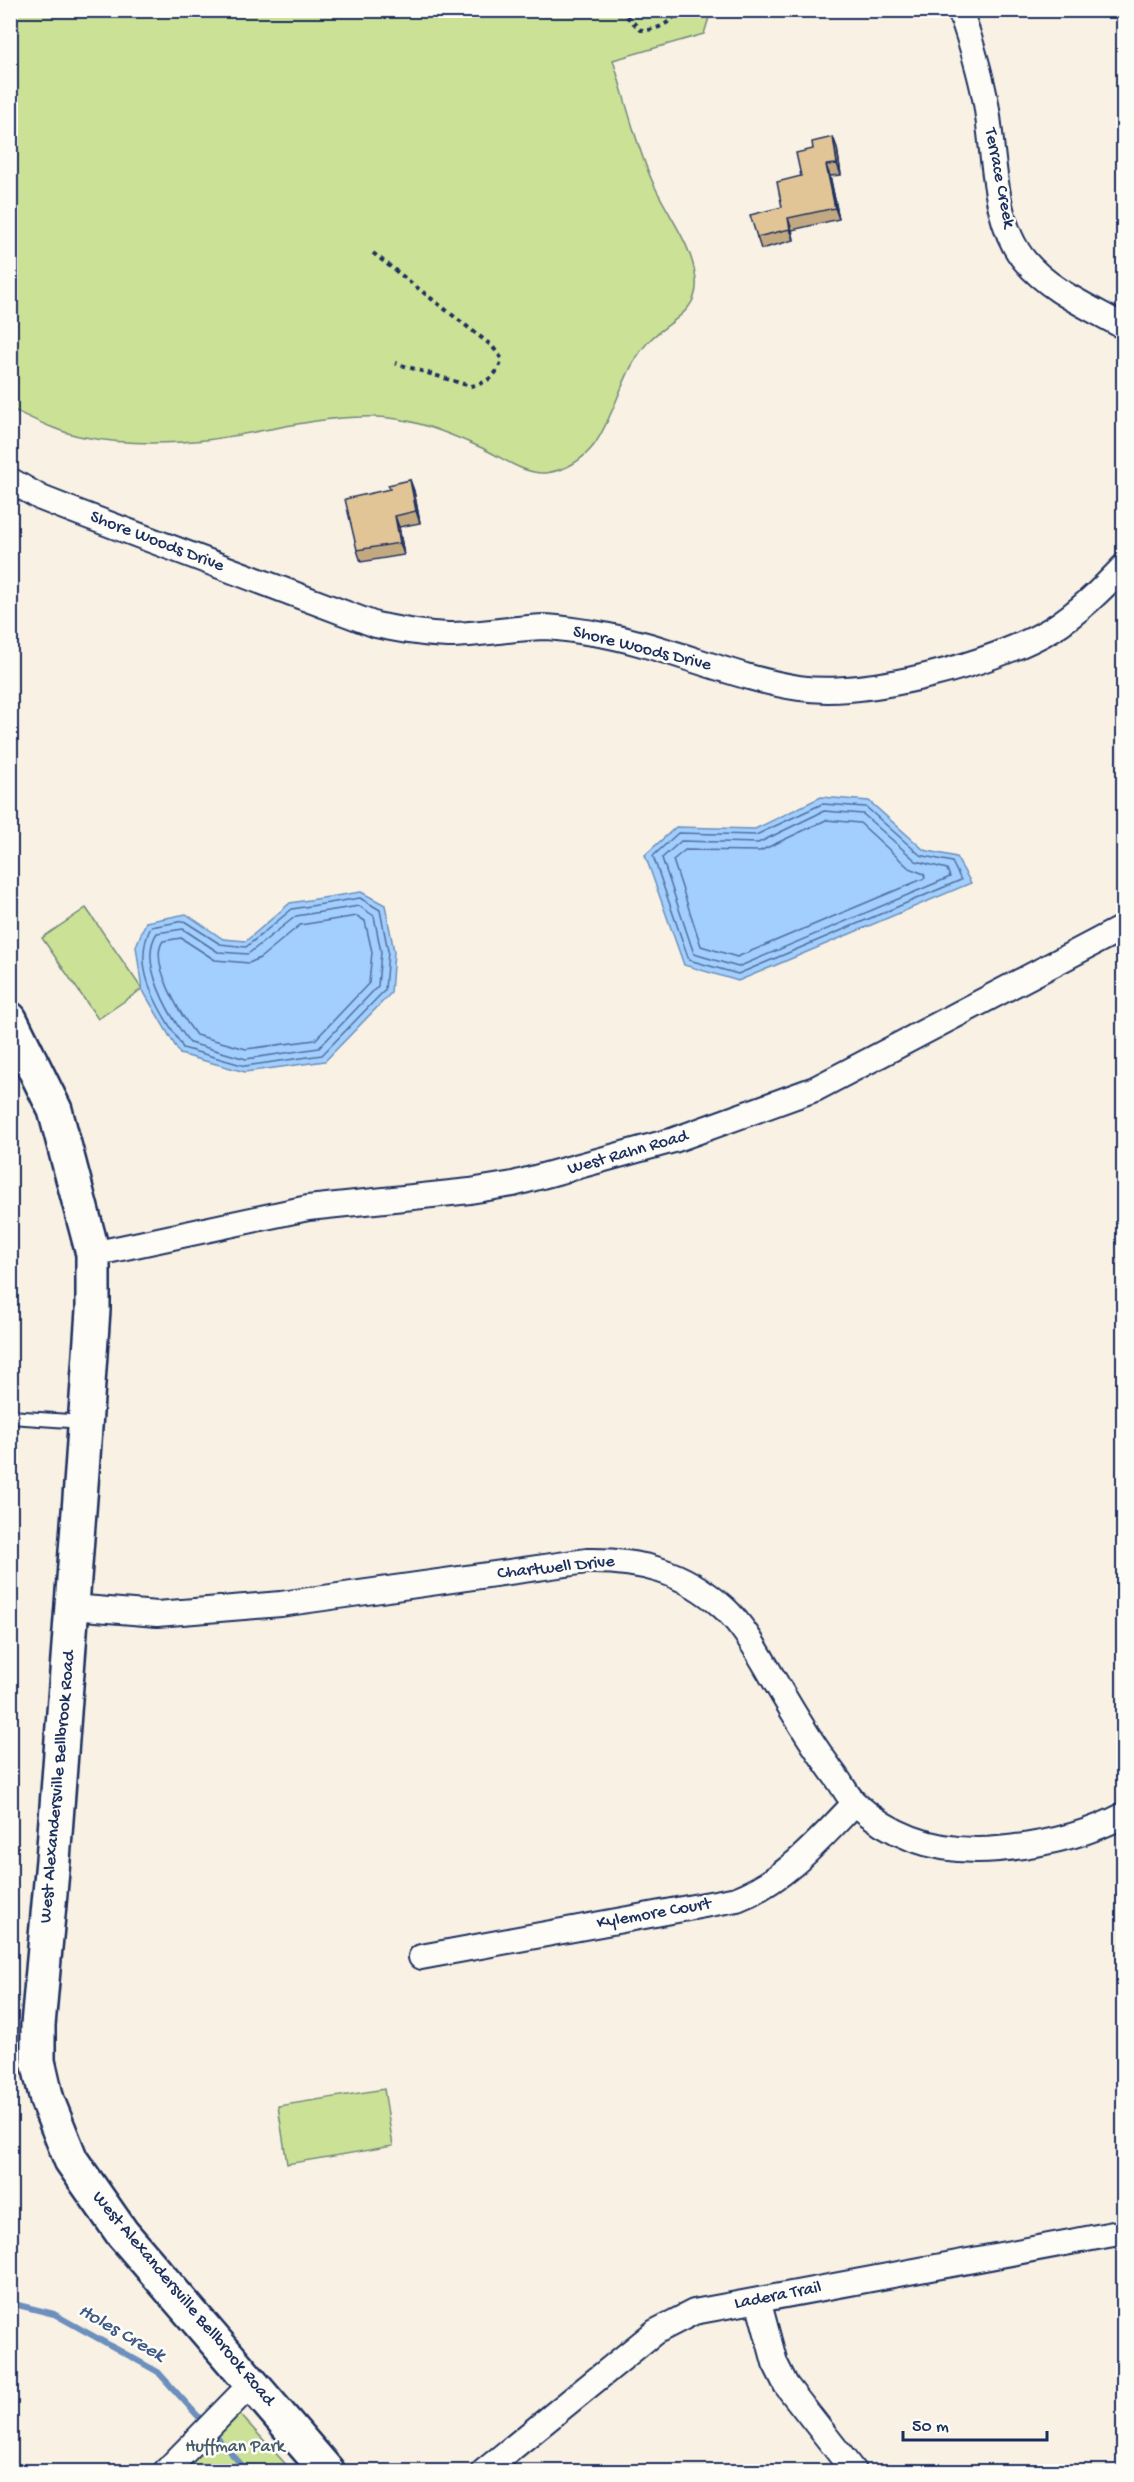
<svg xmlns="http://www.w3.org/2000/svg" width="1134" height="2482" font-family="'Gochi Hand',sans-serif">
<rect width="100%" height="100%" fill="#f8f1e4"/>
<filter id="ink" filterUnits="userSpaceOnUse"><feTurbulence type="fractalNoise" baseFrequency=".0167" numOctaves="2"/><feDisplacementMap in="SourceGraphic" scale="12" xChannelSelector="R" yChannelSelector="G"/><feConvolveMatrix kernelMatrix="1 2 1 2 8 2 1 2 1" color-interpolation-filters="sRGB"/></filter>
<g filter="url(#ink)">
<path fill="#cae196" stroke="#72887a" stroke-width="1.5" d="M11 10 711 11 704 34 613 60C625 99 637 148 654 185 668 215 693 246 696 280 699 312 669 321 651 339 622 368 617 413 594 445 582 461 564 471 545 473 523 474 501 457 482 448 441 430 406 415 361 417 309 418 257 434 205 440 167 444 122 444 84 437 60 433 33 419 11 409Z
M86 908 142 989 98 1019 42 938Z
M384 2089 393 2146 287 2164 278 2106Z
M237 2411 292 2471 174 2472Z"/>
<path fill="#a2cffd" stroke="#6c8fbd" stroke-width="1.5" d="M821 797 869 801 924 850 956 857 971 883 738 981 684 965 645 855 676 827 755 829Z
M361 892 385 905 394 951 391 993 325 1061 245 1072 180 1054 142 989 136 946 146 922 186 914 223 939 246 941 290 903Z"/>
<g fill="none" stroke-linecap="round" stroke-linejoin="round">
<path stroke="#516f9e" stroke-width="1.5" d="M822 804 866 807 920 855 952 862 961 880 738 974 689 960 653 856 678 833 756 835Z
M824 811 863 814 916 861 947 869 950 877 738 967 694 954 662 858 681 841 758 843Z
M826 820 860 823 909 868 924 874 925 878 737 957 701 946 673 860 685 850 760 851Z
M360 898 380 910 388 951 385 990 322 1055 245 1066 183 1048C162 1012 129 970 151 927L184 921 220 944 246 947 292 909Z
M359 906 374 916 381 952 378 986 319 1048 246 1059 190 1043C171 1018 137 963 157 933L183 929 218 952 248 954 296 916Z
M357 916 365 921 372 952 369 983 315 1040 246 1049 196 1035C182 1017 148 962 163 941L181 938 215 960 249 963 260 958 300 925Z"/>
<path stroke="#6c8fbd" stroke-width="6" d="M10 2303 54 2314 158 2372 205 2424
M212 2432 248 2472"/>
<g stroke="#1b2f5e" stroke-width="16">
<path id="lane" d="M10 1417 84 1422"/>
</g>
<g stroke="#1b2f5e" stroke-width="28">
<path id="street" d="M960 10C970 39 979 68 985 98 995 148 991 221 1025 261 1051 292 1090 307 1124 327
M10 480 41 498 69 509 376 625C400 630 424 634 448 635 480 635 512 628 543 627 559 627 577 631 593 633 663 644 728 677 799 688 866 698 994 664 1052 629 1079 612 1102 589 1124 566
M93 1254 308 1208 470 1191 513 1184 674 1140 815 1089 1124 927
M72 1607 157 1614 281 1604 587 1561C640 1560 683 1571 724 1608 746 1628 761 1658 776 1683 795 1716 814 1747 837 1778 843 1786 848 1797 856 1804 896 1840 945 1854 998 1849 1041 1845 1085 1836 1124 1815
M421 1957 737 1899C786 1880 819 1840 855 1803
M758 2300 775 2363 786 2385 854 2472
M165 2472 253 2382
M483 2472 655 2332 694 2312 1124 2232"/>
</g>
<g stroke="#1b2f5e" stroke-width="38">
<path id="secondary" d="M10 1019 55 1110 93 1254V1310L82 1471 53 1860 38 2025V2061L47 2100 71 2160 122 2233 328 2472"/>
</g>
<path stroke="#1b2f5e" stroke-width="4" stroke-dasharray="4.5 4.5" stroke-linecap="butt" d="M620 10 641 30C656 31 670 24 679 10
M373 253 492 346 502 359C498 375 486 384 470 386L395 363"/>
<use href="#lane" stroke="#fdfcf7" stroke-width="12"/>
<use href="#street" stroke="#fdfcf7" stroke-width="24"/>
<use href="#secondary" stroke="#fdfcf7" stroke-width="33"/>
</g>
<path fill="#c2a981" stroke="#1b2f5e" stroke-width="1.5" d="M833 137 837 148 841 175 830 176 839 219 792 230 794 240 761 249 757 237 782 207 801 176 813 149Z
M410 480 414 491 420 523 399 527 404 555 361 562 357 550Z"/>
<path fill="#9e8a69" stroke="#1b2f5e" stroke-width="1.5" d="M833 137 837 148 841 175 837 164Z
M826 165 830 176 839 219 835 208Z
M788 218 792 230 794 240 790 229Z
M410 480 414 491 420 523 416 511Z
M395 516 399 527 404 555 400 543Z"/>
<path fill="#e2c596" stroke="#1b2f5e" stroke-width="1.5" d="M833 137 837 164 826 165 835 208 788 218 790 229 757 237 750 215 782 207 777 182 801 176 796 153 813 149 812 142Z
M410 480 416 511 395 516 400 543 357 550 345 499 390 489 388 485Z"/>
</g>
<g text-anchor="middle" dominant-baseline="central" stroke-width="5" stroke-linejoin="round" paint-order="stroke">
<g font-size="18" fill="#1b2f5e" stroke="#fdfcf7">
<text transform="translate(999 178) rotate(79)">Terrace Creek</text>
<text transform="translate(157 542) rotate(21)">Shore Woods Drive</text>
<text transform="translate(642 649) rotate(14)">Shore Woods Drive</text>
<text transform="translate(628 1153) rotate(-16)">West Rahn Road</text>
<text transform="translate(556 1568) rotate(-6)">Chartwell Drive</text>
<text transform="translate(58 1787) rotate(-85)">West Alexandersville Bellbrook Road</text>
<text transform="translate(654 1914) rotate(-10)">Kylemore Court</text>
<text transform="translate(778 2296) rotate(-11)">Ladera Trail</text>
<text transform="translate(183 2299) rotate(50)">West Alexandersville Bellbrook Road</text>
</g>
<g font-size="18" fill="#475c6c" stroke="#fdfcf7">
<text x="235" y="2447">Huffman Park</text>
</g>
<g font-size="20" font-style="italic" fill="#3d5786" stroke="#fdfcf7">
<text transform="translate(121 2334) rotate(30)">Holes Creek</text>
</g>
</g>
<rect width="1134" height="2482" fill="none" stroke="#fdfcf7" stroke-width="36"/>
<rect x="18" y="18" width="1098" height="2446" fill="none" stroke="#1b2f5e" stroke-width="2" filter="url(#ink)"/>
<path d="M903 2431v9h144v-9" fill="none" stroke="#1b2f5e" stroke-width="3"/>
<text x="912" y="2431" font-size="18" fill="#1b2f5e" stroke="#fdfcf7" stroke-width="4.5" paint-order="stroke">50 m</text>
</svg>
